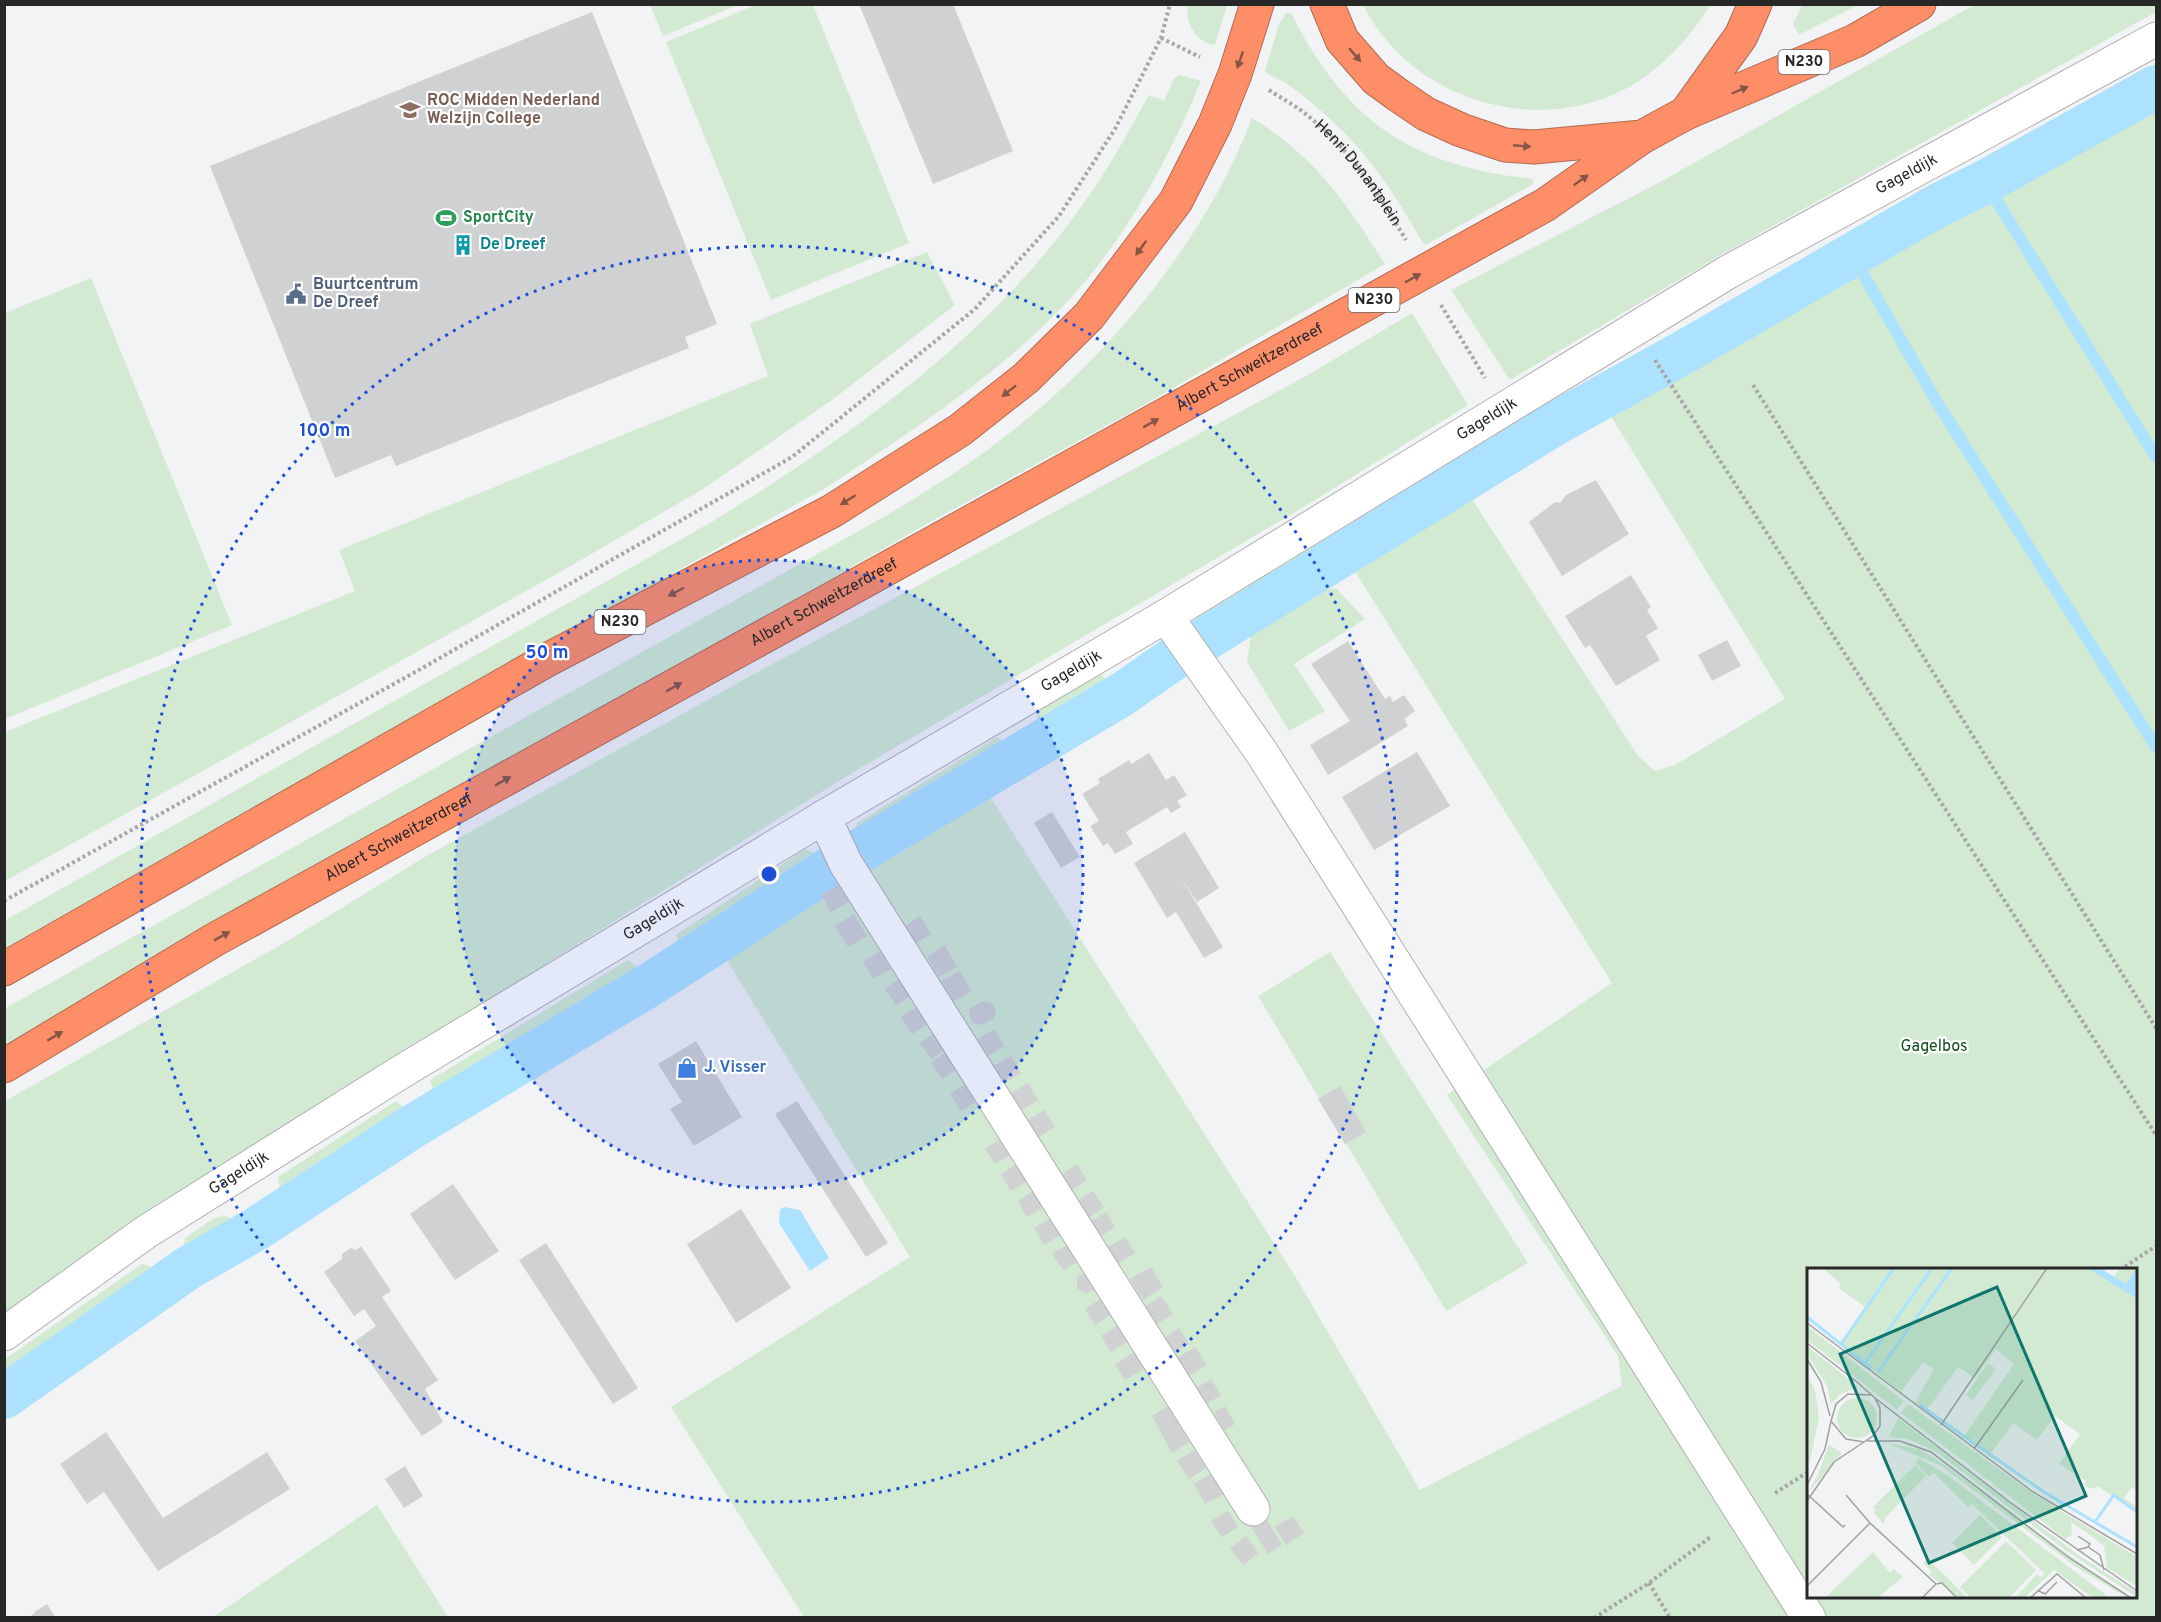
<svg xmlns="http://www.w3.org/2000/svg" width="2161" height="1622" font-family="Overpass,sans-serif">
<rect width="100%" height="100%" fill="#f2f3f4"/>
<path fill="#d2ead2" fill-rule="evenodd" d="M758 4 813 5 909 243 771 300 666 42Z
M650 5H738L663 36Z
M1188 5H1227L1215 45C1197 43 1184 23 1188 5Z
M1363 5H1710C1693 33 1673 56 1646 76 1553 143 1414 106 1363 5Z
M1802 5V4L1858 5 1799 35 1793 24Z
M1974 5 2156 4V12L1712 260 1510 380 1451 290 1662 181Z
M1286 13H1291C1346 122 1412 166 1533 179V184L1426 245 1423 243C1392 189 1363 145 1314 105 1305 97 1295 89 1284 82 1278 78 1270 77 1265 71L1279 24Z
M1180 75 1201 81C1176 141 1146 200 1108 252 1036 352 928 420 827 487L5 948 4 921 710 523C852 435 989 339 1086 200 1110 167 1129 130 1149 95L1164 101 1174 78Z
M2156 75V1617H804L671 1407 910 1257 715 941 980 781 1298 1281 1420 1490 1622 1386 1618 1356 1447 1095 1612 983 1343 552 1461 482 1638 756 1655 771 1675 765 1785 699 1596 392 1842 242ZM1808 1270H2136V1596H1808Z
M1252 118C1316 157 1346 203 1385 264L1144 405 930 522 420 814 5 1047 4 1009 889 514C927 491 964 468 999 441 1105 362 1205 242 1252 118Z
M927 252 955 305 832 400 703 489 562 571 5 881V732L355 591 339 550 768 376 750 324Z
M91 278 232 625 5 719V313Z
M1412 313 1468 405 1299 510 855 771 193 1184 5 1313V1101L291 939 423 858 765 668 1308 375Z
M1459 454 1467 469 1197 638 1192 624 1202 611Z
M1336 588 1365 619 1294 664 1325 711 1289 731 1247 662 1252 627 1308 592Z
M1099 672 1114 687 1038 732 1035 725 1039 710Z
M997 737 1015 747 869 834 856 830 857 823Z
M805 849 826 858 681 955 676 935Z
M1330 952 1528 1263 1446 1311 1258 996Z
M628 960 646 974 452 1096 436 1098 430 1080Z
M396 1101 415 1116 282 1201 278 1177Z
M224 1216 247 1223 187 1262 182 1257 185 1238 214 1218Z
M142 1264 166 1272 10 1385 5 1375V1359Z
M377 1505 448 1617H213Z"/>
<path fill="#ade2ff" d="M784 1207 800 1210 829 1258 810 1271 779 1223 780 1210Z"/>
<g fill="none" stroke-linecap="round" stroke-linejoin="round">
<path stroke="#ade2ff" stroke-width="12" d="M1985 182 2156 457
M1852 255 1938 404 2156 747"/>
<path stroke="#ade2ff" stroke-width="44" d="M858 852 1121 695 1173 659 1556 423 1686 351 1935 207 1985 182 2156 87
M4 1397 188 1268 256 1229 415 1125 651 984 837 864"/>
</g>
<path fill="#d0d1d2" d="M859 4H953L1013 151 933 184Z
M592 12 717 324 685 337 689 348 396 466 391 455 335 478 210 166Z
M1596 480 1629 534 1562 576 1529 522 1555 502 1560 503 1566 495Z
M1631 575 1651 607 1647 610 1658 628 1646 636 1660 660 1616 686 1590 645 1585 648 1565 616Z
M1727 640 1741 666 1712 681 1698 655Z
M1348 641 1385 699 1390 696 1393 702 1404 695 1415 711 1404 719 1408 726 1328 775 1310 745 1350 721 1311 664Z
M1417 752 1450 806 1374 850 1342 797Z
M1149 753 1166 780 1174 775 1187 795 1177 801 1181 807 1171 813 1167 807 1126 832 1133 844 1115 854 1108 843 1103 846 1090 826 1099 821 1082 794 1100 783 1098 779 1129 760 1131 764Z
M1052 812 1080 857 1061 868 1034 823Z
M1185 832 1219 888 1197 902 1178 873 1223 947 1204 958 1176 912 1167 918 1134 863Z
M840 884 850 901 831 912 821 895Z
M854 914 867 936 848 947 835 926Z
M920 916 931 934 913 945 903 928Z
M945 945 957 967 939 977 927 957Z
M880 951 891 969 873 979 863 962Z
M960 971 971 991 953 1002 941 981Z
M900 978 911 996 896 1005 885 989Z
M983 1001 992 1003 996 1009 994 1018 982 1025 973 1023 969 1016 970 1008Z
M919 1006 929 1023 912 1034 901 1017Z
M994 1029 1004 1046 988 1056 978 1039Z
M936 1032 947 1049 931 1059 920 1043Z
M696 1041 742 1117 694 1146 670 1109 682 1102 658 1064Z
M947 1051 959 1068 942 1079 931 1063Z
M1011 1056 1021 1073 1005 1083 994 1066Z
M967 1083 977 1101 961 1111 950 1094Z
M1028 1083 1038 1100 1022 1110 1011 1093Z
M1340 1086 1366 1132 1345 1144 1318 1099Z
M797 1101 888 1243 866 1257 775 1114Z
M1044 1110 1055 1127 1039 1137 1028 1120Z
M1004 1137 1014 1153 995 1164 985 1149Z
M1017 1164 1028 1181 1011 1191 1001 1174Z
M1077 1164 1087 1180 1070 1191 1060 1175Z
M453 1184 499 1251 455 1280 410 1214Z
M1036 1189 1046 1206 1027 1217 1018 1201Z
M1093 1191 1104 1207 1088 1218 1077 1201Z
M741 1209 791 1288 736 1323 687 1244Z
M1106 1212 1115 1227 1099 1237 1089 1222Z
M1051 1218 1061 1235 1044 1245 1034 1228Z
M1125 1237 1135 1253 1118 1263 1108 1247Z
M546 1243 638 1388 613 1404 519 1260Z
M1069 1244 1080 1261 1063 1270 1052 1254Z
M361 1246 391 1291 382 1297 438 1380 425 1389 443 1422 422 1436 355 1341 376 1326 364 1309 354 1316 324 1272 342 1259V1254L351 1248 356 1250Z
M1151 1267 1163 1287 1143 1300 1130 1279Z
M1087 1271 1097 1289 1086 1294 1077 1288V1277Z
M1161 1296 1173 1314 1155 1325 1144 1307Z
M1102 1298 1112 1314 1095 1325 1085 1309Z
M1120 1324 1130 1340 1111 1352 1101 1336Z
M1179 1328 1189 1344 1173 1353 1164 1338Z
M1195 1347 1207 1365 1188 1376 1177 1358Z
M1134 1352 1144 1369 1125 1380 1115 1365Z
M1211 1379 1221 1395 1205 1405 1195 1389Z
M1168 1406 1189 1442 1172 1453 1152 1416Z
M1225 1406 1235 1424 1224 1430 1214 1412Z
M106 1432 163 1518 267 1452 290 1489 158 1571 104 1492 87 1504 60 1464Z
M1194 1450 1206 1468 1189 1479 1177 1461Z
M405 1466 423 1496 404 1508 385 1479Z
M1212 1473 1224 1494 1205 1504 1194 1484Z
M1228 1511 1238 1527 1222 1537 1211 1521Z
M1293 1516 1304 1533 1286 1545 1275 1527Z
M1266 1518 1282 1545 1268 1554 1251 1527Z
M1246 1536 1258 1553 1243 1565 1230 1548Z
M47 1604 56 1618H29L36 1611Z"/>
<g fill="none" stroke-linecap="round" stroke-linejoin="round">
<g stroke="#b1b1b3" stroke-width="35">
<g id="minor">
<path d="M1166 616 1262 753 1809 1618"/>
<path d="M824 817 846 864 1253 1509"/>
<path id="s2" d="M4 1334 146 1232 401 1072 824 817 1166 616 1728 272 2156 39"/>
</g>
</g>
<g stroke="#b26a52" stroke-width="35">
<g id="highway">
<path d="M1327 4 1342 40 1376 79 1398 95 1426 114 1461 130 1505 145 1534 147 1642 137 1686 113 1855 41 1919 4"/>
<path d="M1686 113 1741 36 1755 4"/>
<path d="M4 969 547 660 832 511 960 430 1026 378 1089 316 1176 201 1215 124 1235 74 1257 4"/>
<path id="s3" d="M4 1066 214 940 1545 205 1642 137"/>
</g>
</g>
<g stroke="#a7a7a8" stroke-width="4" stroke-dasharray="3 3" stroke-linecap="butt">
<path d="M1161 38 1200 57"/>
<path id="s1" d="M1269 90C1282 99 1297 106 1308 116 1350 149 1379 195 1406 240"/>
<path d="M1441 305 1485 378"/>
<path d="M1655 360 2156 1135"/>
<path d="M1753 385 2156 1028"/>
<path d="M4 901 417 671 792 457 975 309 1059 216 1115 129 1161 38 1170 4"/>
<path d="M2120 1270 2156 1246"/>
<path d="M1775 1493 1808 1472"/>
<path d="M1649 1583 1670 1618"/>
<path d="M1594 1618 1649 1583 1712 1536"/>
</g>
<use href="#minor" stroke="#fff" stroke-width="33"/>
<use href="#highway" stroke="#fd8e68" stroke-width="33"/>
</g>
<defs><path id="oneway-solid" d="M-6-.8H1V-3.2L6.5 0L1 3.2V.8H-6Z" transform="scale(1.5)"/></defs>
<g fill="#875545">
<use href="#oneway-solid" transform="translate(1355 55) rotate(49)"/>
<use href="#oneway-solid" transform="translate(1240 60) rotate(109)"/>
<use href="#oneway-solid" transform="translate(1740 90) rotate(-23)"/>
<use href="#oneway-solid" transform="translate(1522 146) rotate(5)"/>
<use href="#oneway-solid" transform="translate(1581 180) rotate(-35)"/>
<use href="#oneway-solid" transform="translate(1141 248) rotate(126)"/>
<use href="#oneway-solid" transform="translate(1413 278) rotate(-29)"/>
<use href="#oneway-solid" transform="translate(1009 391) rotate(142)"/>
<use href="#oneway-solid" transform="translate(1151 423) rotate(-29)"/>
<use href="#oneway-solid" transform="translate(848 500) rotate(148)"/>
<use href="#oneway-solid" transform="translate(676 592) rotate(152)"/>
<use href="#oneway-solid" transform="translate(674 687) rotate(-29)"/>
<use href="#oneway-solid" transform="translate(503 781) rotate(-29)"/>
<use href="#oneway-solid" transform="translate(222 936) rotate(-29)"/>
<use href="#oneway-solid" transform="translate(55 1036) rotate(-31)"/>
</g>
<circle cx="769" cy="874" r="314" fill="#1d4ed8" fill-opacity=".12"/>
<g fill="none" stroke="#1d4ed8" stroke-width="3" stroke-dasharray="3 6">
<circle cx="769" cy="874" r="314"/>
<circle cx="769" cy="874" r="628"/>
</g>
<defs>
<g id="university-bare" transform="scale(1.62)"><path d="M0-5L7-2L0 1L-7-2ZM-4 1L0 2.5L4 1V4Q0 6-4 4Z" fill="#8d6e63" stroke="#fff" stroke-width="2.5" paint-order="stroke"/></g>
<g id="stadium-bare" transform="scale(1.62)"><path d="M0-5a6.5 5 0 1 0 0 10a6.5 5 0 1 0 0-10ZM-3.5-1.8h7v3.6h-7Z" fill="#2e9e5b" stroke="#fff" stroke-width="2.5" paint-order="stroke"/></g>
<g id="building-bare" transform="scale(1.62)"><path d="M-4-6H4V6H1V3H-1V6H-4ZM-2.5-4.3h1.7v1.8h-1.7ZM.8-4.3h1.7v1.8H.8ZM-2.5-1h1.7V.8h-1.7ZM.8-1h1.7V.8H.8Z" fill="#0f9aa8" stroke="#fff" stroke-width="2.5" paint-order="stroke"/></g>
<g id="civic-bare" transform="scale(1.62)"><path d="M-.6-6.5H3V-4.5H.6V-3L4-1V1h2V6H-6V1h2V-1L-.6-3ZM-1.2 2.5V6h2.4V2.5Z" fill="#5c6f8a" stroke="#fff" stroke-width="2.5" paint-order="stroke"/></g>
<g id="shop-bare" transform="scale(1.62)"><path d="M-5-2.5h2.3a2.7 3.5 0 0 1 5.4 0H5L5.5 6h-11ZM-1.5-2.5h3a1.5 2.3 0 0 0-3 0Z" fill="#3f7fe0" stroke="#fff" stroke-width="2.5" paint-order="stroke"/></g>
</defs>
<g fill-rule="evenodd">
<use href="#university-bare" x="410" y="110"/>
<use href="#stadium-bare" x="446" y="218"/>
<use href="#building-bare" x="463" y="245"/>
<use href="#civic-bare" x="296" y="294"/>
<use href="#shop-bare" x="687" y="1068"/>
</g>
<g text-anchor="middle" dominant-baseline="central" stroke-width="4.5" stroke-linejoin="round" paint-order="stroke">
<g fill="#fff" stroke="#686868" stroke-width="1.5">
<rect x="1778.5" y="50" width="51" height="24" rx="4.5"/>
<rect x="1348.5" y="288" width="51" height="24" rx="4.5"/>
<rect x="594.5" y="610" width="51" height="24" rx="4.5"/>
</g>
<g font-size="15" font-weight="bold" fill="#272728">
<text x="1804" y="62">N230</text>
<text x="1374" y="300">N230</text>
<text x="620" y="622">N230</text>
</g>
<g font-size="16" font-weight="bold" fill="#785e54" stroke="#fff" text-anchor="start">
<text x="427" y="101">ROC Midden Nederland<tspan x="427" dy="18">Welzijn College</tspan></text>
</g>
<g font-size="16" fill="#272728" stroke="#fff">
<text stroke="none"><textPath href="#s1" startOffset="123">Henri Dunantplein</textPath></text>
<text stroke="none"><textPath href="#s2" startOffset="2229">Gageldijk</textPath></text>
<text stroke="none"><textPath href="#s3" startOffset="1428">Albert Schweitzerdreef</textPath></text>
<text stroke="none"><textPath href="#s2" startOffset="1743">Gageldijk</textPath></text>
<text stroke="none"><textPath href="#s3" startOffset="942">Albert Schweitzerdreef</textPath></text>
<text stroke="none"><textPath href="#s2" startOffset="1257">Gageldijk</textPath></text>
<text stroke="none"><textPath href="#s3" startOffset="456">Albert Schweitzerdreef</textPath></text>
<text stroke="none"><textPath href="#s2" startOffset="771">Gageldijk</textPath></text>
<text stroke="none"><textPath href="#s2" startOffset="285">Gageldijk</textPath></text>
</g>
<g font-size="16" font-weight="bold" fill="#27864d" stroke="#fff" text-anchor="start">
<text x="463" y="218">SportCity</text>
</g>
<g font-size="16" font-weight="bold" fill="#0d838f" stroke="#fff" text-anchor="start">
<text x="480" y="245">De Dreef</text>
</g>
<g font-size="16" font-weight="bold" fill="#4e5e75" stroke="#fff" text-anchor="start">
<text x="313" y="285">Buurtcentrum<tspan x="313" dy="18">De Dreef</tspan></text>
</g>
<g font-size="16" fill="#114b1b" stroke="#fff">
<text x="1934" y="1047">Gagelbos</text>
</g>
<g font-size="16" font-weight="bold" fill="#366cbe" stroke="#fff" text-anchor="start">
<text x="704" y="1068">J. Visser</text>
</g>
</g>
<g transform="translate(1807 1268)">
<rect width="330" height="330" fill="#f2f3f4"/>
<path d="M20 0H293L307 9 313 0H330V222L325 219 317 230 330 239V246L291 218 284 221 277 217 279 213 252 196 273 166 248 148 230 172 206 155 183 187 185 191 157 168 207 96 189 81 168 110 151 99 120 142 108 134 127 101 116 94 94 124 32 76 58 39 32 20 34 16 19 3ZM0 58 97 133 90 142 0 72ZM0 78 19 93 51 119 33 126 24 136 20 118 0 86ZM181 95 189 101 166 132 159 127ZM0 107 8 122 12 149 2 197ZM30 150a20 20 0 1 1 40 0a20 20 0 1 1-40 0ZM101 136 228 227 330 289V318L300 300 297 278 283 267 264 254 265 267 258 271 94 145ZM91 150 270 286 330 325V329L258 282 128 183 101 171 82 169ZM80 175 112 181 128 190 321 330 269 299 134 198ZM22 177 35 185 1 225 11 206ZM112 190 140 207 303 330H286L247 302 217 330H208L230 306 234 309 238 306 165 236 161 239 127 205 122 209 108 195ZM108 197 119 208 78 250 77 256 67 245 69 242 66 239ZM173 247 195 269 167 297 145 275ZM199 273 229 302 202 330H164L153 319ZM66 284 83 305 87 301 96 309 70 330H18ZM120 291 141 310 160 330H153L122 307 125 304 116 295Z" fill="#d2ead2"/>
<path d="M281 0H293L319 16 330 0V31Z" fill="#ade2ff"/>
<path fill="none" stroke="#ade2ff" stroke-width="3" d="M0 49 65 101M34 76 87 0M58 95 125 0M71 104 145 0M113 137 169 177M171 178 237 224 330 279M287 255 307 227 330 244"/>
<path fill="none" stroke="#a1a1a2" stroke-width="1.5" d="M0 55 226 224 330 286M0 75 50 114 68 130 73 140V158L66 168 57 174 39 171 24 153 29 136 41 126 64 127M0 91 14 114 23 148M68 130 204 235 330 323M134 157 240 0M60 173H93L124 184 261 289 324 330M167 181 216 112M0 217 18 181 24 153M0 226 36 259 38 257M39 227 63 255M0 233 27 194 57 174M63 255 129 316M271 268 283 276 281 279M270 282 281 279 293 287 297 302M129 316 135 315 150 330M0 318 63 255M232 323 238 326 250 314M115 330 129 316M223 330 250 306 279 330"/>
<path fill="#0f766e" fill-opacity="0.15" stroke="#0f766e" stroke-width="3" d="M190 19 279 228 122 295 33 86Z"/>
<rect width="330" height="330" fill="none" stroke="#272728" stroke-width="3"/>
</g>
<circle cx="769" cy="874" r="9" fill="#1d4ed8" stroke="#fff" stroke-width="3"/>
<g font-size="18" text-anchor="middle" font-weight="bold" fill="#1d4ed8" stroke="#fff" stroke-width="4.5" stroke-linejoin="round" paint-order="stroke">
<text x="325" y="436">100 m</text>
<text x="547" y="658">50 m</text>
</g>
<rect width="2161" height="1622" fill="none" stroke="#272728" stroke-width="12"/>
</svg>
